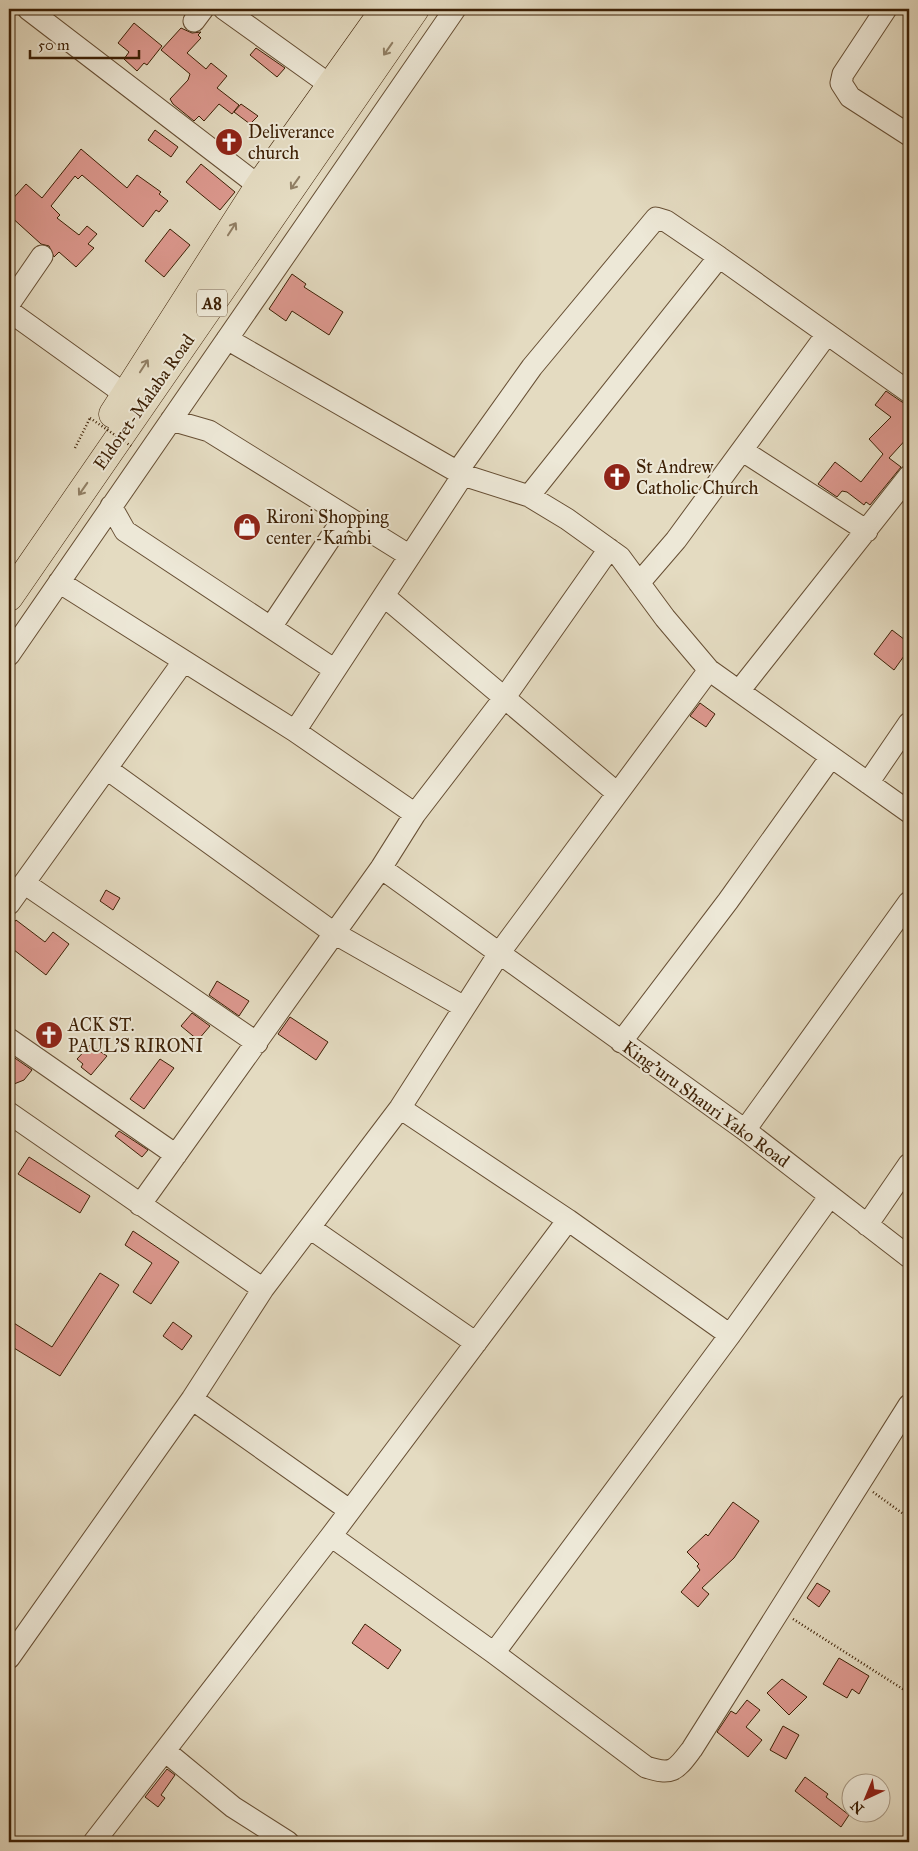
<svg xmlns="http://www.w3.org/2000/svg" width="918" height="1851" font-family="'IM FELL Great Primer',serif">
<rect width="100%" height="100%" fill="#e4dbc1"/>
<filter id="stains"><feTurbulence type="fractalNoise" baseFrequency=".004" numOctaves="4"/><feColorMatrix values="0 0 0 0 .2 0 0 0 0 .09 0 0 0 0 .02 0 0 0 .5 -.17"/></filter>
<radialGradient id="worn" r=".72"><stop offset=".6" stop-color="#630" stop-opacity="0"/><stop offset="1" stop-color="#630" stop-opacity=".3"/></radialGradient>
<path fill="#dc988e" stroke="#3d2005" d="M134 23 162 46 147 65 144 63 137 71 124 59 129 52 118 43Z
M181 28 192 33 201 32 198 35 201 38 187 53 206 69 211 63 227 76 217 88 239 105 232 114 219 104 204 121 199 116 194 121 173 104 170 99 188 80 190 74 161 50Z
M256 48 285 68 277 77 250 55Z
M241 104 258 116 250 124 234 112Z
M155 130 178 147 171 157 148 140Z
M81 149 127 188 137 175 161 192 159 194 168 201 159 212 156 210 143 227 82 175 78 179 75 176 51 206 60 215 57 218 79 235 87 226 97 234 88 244 94 248 76 267 59 252 54 257 49 246 41 244 9 215V203L26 184 42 198Z
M201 164 235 192 220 210 186 182Z
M170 229 190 245 164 277 145 261Z
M292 274 306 284 304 287 343 312 329 335 292 311 286 321 269 309Z
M886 391 902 402 909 404V436L889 458 901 467 870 505 866 502 864 505 847 492 842 491 837 497 818 484 835 462 861 482 883 454 869 439 891 417 875 405Z
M892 630 909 643V649L894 670 874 654Z
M700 703 715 714 706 727 690 716Z
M106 890 120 898 113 910 100 901Z
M16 920 45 942 53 932 69 944 46 975 9 946V929Z
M217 981 249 1001 239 1016 209 995Z
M192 1013 210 1026 198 1040 181 1026Z
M290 1017 328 1042 316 1060 278 1034Z
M90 1045 107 1056 91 1075 81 1067 83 1064 77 1059Z
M9 1054 32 1070 24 1080 9 1086Z
M160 1059 174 1068 144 1109 130 1099Z
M119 1131 148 1150 142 1157 115 1136Z
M29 1157 90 1196 80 1213 18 1174Z
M133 1231 179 1262 151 1304 133 1292 152 1263 125 1245Z
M100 1273 119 1285 60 1376 9 1345V1320L52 1347Z
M173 1322 192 1336 182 1350 163 1336Z
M733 1502 759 1521 734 1558 702 1588 709 1594 698 1607 681 1592 700 1570 697 1566 699 1564 687 1552 706 1534 708 1536Z
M817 1583 830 1591 819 1607 807 1598Z
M365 1624 401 1650 388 1669 352 1643Z
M839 1658 869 1676 859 1694 852 1689 847 1698 823 1684Z
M782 1679 807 1697 789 1715 767 1693Z
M747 1700 760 1710 746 1727 762 1740 748 1757 717 1732 731 1711 736 1714Z
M783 1726 799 1735 786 1759 770 1750Z
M167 1769 175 1775 161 1795 165 1798 158 1807 145 1797Z
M805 1777 828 1794 826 1797 849 1815 841 1827 795 1791Z"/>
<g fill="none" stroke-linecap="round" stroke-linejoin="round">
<g stroke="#674f34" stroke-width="23">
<path id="minor" d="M28 9 259 186
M224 9 323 80
M886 9 843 74 841 83 850 97 909 135
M194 21 203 9
M9 304 42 256
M9 311 126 395
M227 339 463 475 529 496 567 519 620 557 665 618 709 670 909 812
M171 420 209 431 410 556
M743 451 867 531
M457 472 532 367 656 218 666 221 719 257
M529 496 719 257 909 392
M111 506 125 531 335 670
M59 582 295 731 415 814
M639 583 676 540 827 334
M384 596 617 793
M271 627 345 516
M9 655 455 9
M739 691 909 476
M295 731 463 475
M107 769 334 933 464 1007
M868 783 909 723
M381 868 745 1130 909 1257
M24 883 257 1043
M9 904 183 662
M9 1039 176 1155
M621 1042 728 901 831 757
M400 1108 568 1220 730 1335
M9 1113 263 1289
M745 1130 909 902
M140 1205 381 868 415 814 505 697 609 549
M867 1225 909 1164
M310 1228 476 1343
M192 1399 349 1510
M331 1536 494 1653 646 1767C673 1776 676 1770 692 1749L909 1405
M494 1653 730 1335 830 1196
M9 1658 192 1399 263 1289 400 1108 500 952 709 670
M165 1751 233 1807 288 1842
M94 1842 331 1536 568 1220"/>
</g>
<g stroke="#3d2005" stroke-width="29">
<path id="highway" d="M113 414 259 186 385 9
M9 597 415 9"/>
</g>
<path stroke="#3d2005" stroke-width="2.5" stroke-dasharray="1 2.5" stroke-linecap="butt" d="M75 448 90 418
M873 1492 909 1518
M793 1619 909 1693"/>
<use href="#minor" stroke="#ede8d7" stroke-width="21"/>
<use href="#highway" stroke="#e4dbc1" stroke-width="28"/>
<path stroke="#3d2005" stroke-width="2.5" stroke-dasharray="1 2.5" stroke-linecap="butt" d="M90 418 131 446"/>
</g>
<defs><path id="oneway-shaft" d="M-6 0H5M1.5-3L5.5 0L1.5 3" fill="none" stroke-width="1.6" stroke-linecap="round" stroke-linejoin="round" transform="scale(1.25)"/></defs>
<g stroke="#907e63">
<use href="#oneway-shaft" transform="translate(388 49) rotate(125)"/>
<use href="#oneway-shaft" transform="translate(295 183) rotate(125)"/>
<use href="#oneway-shaft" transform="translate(232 229) rotate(-57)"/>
<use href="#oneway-shaft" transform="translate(144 366) rotate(-57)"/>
<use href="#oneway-shaft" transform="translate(83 489) rotate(125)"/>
</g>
<defs>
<g id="church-disc" transform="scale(1.4375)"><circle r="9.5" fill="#8f2418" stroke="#ede8d7"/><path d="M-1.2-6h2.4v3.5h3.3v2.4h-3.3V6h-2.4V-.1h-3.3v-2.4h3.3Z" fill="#fff"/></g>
<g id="shop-disc" transform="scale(1.4375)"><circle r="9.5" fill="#8f2418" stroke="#ede8d7"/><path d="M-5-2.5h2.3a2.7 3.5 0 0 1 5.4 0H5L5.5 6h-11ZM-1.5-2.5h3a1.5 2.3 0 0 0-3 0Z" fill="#fff"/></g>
</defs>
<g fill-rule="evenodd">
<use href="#church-disc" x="229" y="142"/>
<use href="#church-disc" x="617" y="477"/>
<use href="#shop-disc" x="247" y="527"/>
<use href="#church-disc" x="49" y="1035"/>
</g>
<g text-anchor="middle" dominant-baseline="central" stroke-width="4" stroke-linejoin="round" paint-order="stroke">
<rect fill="#ede8d7" stroke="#725c44" stroke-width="1" x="197" y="289.5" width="30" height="27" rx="4"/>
<g font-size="16" font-weight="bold" fill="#3d2005">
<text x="212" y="303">A8</text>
</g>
<g font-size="18" fill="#3d2005" stroke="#ede8d7" text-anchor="start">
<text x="248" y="132">Deliverance<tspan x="248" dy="21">church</tspan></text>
<text x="636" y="467">St Andrew<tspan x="636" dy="21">Catholic Church</tspan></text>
<text x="266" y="517">Rironi Shopping<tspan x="266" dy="21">center -Kambi</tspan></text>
<text x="68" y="1025">ACK ST.<tspan x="68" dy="21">PAUL'S RIRONI</tspan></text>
</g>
<g font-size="18" fill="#3d2005" stroke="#ede8d7">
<text transform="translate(144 402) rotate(-55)">Eldoret-Malaba Road</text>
<text transform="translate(706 1104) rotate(36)">King'uru Shauri Yako Road</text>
</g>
</g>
<rect width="918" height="1851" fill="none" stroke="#e4dbc1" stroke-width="30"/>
<rect x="10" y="10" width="898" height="1831" fill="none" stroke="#3d2005" stroke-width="2.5"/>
<rect x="15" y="15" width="888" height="1821" fill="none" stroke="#3d2005"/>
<g transform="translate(866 1798) rotate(224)"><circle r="24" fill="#ede8d7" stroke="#a79883"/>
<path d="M0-4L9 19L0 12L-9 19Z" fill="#8f2418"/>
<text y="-8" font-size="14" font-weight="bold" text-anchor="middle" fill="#3d2005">N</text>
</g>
<path d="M30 50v8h109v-8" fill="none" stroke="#3d2005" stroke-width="2.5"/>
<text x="38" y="50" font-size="15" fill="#3d2005" stroke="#ede8d7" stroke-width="4" paint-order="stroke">50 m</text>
<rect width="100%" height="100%" filter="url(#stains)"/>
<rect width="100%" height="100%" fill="url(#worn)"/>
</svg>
